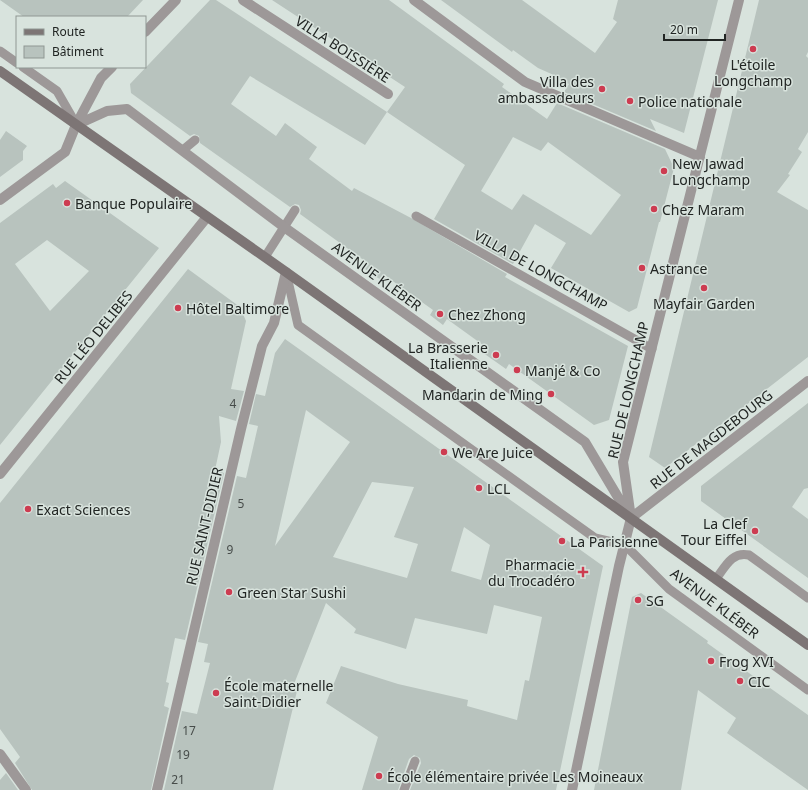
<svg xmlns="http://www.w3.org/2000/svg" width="808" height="790" font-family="'Noto Sans',sans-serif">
<rect width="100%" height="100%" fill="#d8e3dd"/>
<path fill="#b8c3be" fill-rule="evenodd" d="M0 0H143L127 17H24Z
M210 0H216L387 112 365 145 250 76 231 104 276 136 285 123 317 147 309 159 352 191 354 188 411 218 507 274 505 277 628 346 609 420 594 425 509 364 506 369 479 350 483 345 447 319 443 325 430 315 433 310 398 285 385 275 381 280 365 269 369 264 300 214 301 210 299 205 295 204 290 207 200 143 199 136 194 134 190 136 131 93 130 84Z
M272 0H389L504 84 502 87 547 119 557 103 665 149 674 168 660 222H659L637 308 629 312 551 268 566 243 535 224 513 264 434 219 465 165 387 112 405 87ZM513 137 541 151 548 142 621 195 591 235 523 194 512 210 481 191Z
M441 0H522L595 53 617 22 613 19 618 0H718L684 133 650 119 656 131 564 92 569 84 564 82 565 80 538 68 513 50 512 52Z
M759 0H808V52L806 56 808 58V132L798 149 802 152 788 174 790 175 777 192 808 210V357L665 468 649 457Z
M6 131 27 146 23 151V160L0 177V140Z
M65 181 159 248 0 445V223L53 184 56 188ZM47 240 89 271 50 311 15 264Z
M188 269 240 307 246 321 231 389 244 391 236 421 219 416 221 442 215 470 224 473 185 640 175 638 166 682 169 683 164 706 169 708 151 790H32L15 763 20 757 0 729V503Z
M285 339 603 566 556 790H410L421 763 420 758 414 755 409 759 398 790H362L378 737 326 703 341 666 398 684 468 700 467 706 517 720 525 680 529 681 542 617 494 605 487 634 415 618 406 649 354 633 356 629 326 603 294 684 297 685V691L273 790H164L182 711 197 714 210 663 204 662 208 644 198 642 237 476 246 478 258 426 249 424 256 394 265 396 275 353ZM306 410 350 442 275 546ZM372 482 414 487 394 537 418 544 407 578 333 557ZM464 527 490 545 481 580 451 571Z
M808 403V488L804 489 792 507 808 519V578L701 501V486Z
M641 593 708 641 707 643 808 715V790L727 733 736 718 698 690 681 790H594L632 597Z
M6 773 18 790H0V780Z"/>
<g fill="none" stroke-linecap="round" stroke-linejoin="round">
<path stroke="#9d9898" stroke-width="9" d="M0 51 17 63
M23 67 57 91 76 124
M183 150 195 140
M416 216 652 349
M265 257 295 210
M286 272 298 325 595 538 625 545 669 589 808 690
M716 579C725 567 732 551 749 555L808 598
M404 790 415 761"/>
<path stroke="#9d9898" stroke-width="10" d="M243 0 388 94
M414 0 525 82 700 157
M145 32 176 0
M76 125 107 111 127 109 284 227 585 442 628 514
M0 200 65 152 76 125 101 78 112 67
M0 474 207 217
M631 518 808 381
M0 754 26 790
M157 790 241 429 262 346 274 323 286 272
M572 790 619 566 631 518 623 462 739 0"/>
<path stroke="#7d7575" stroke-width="10" d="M0 71 286 272 808 645"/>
</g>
<g fill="#cd3c51" stroke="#d8e3dd" stroke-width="1.5">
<circle cx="753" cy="49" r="4"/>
<circle cx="602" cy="89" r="4"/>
<circle cx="630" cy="101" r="4"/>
<circle cx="664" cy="171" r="4"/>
<circle cx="67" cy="203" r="4"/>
<circle cx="654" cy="209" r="4"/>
<circle cx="642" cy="268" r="4"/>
<circle cx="704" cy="288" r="4"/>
<circle cx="178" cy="308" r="4"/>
<circle cx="440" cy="314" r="4"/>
<circle cx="496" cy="355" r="4"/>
<circle cx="517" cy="370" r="4"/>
<circle cx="551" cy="394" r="4"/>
<circle cx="444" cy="452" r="4"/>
<circle cx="479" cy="488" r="4"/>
<circle cx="28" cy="509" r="4"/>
<circle cx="755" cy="531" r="4"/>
<circle cx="562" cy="541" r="4"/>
<path d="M581 566h4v4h4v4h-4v4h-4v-4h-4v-4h4z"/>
<circle cx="229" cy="592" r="4"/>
<circle cx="638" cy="600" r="4"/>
<circle cx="711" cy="661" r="4"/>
<circle cx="740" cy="681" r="4"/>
<circle cx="216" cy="693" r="4"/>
<circle cx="379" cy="776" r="4"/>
</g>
<g text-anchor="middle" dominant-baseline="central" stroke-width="3" stroke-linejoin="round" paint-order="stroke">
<g font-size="12" fill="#474c4a">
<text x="233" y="403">4</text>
<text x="241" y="503">5</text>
<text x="230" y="549">9</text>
<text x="189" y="730">17</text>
<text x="183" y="754">19</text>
<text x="178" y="779">21</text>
</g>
<g font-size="14" fill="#212523" stroke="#d8e3dd">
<text transform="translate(343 49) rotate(33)">VILLA BOISSIÈRE</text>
<text transform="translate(541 270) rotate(29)">VILLA DE LONGCHAMP</text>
<text transform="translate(377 276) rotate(36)">AVENUE KLÉBER</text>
<text transform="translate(93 337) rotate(-51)">RUE LÉO DELIBES</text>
<text transform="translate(628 390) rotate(-77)">RUE DE LONGCHAMP</text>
<text transform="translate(711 439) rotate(-38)">RUE DE MAGDEBOURG</text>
<text transform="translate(204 526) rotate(-77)">RUE SAINT-DIDIER</text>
<text transform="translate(715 603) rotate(37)">AVENUE KLÉBER</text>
</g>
<g font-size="14" fill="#212523" stroke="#d8e3dd" text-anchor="start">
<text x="753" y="64" text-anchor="middle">L'étoile<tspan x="753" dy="16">Longchamp</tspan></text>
<text x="594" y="81" text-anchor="end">Villa des<tspan x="594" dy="16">ambassadeurs</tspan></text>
<text x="638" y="101">Police nationale</text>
<text x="672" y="163">New Jawad<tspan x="672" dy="16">Longchamp</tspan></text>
<text x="75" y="203">Banque Populaire</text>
<text x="662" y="209">Chez Maram</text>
<text x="650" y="268">Astrance</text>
<text x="704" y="303" text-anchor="middle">Mayfair Garden</text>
<text x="186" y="308">Hôtel Baltimore</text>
<text x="448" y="314">Chez Zhong</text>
<text x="488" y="347" text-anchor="end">La Brasserie<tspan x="488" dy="16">Italienne</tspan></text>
<text x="525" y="370">Manjé &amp; Co</text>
<text x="543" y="394" text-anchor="end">Mandarin de Ming</text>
<text x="452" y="452">We Are Juice</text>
<text x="487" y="488">LCL</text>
<text x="36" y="509">Exact Sciences</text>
<text x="747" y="523" text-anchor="end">La Clef<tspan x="747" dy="16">Tour Eiffel</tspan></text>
<text x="570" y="541">La Parisienne</text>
<text x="575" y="564" text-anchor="end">Pharmacie<tspan x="575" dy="16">du Trocadéro</tspan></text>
<text x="237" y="592">Green Star Sushi</text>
<text x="646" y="600">SG</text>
<text x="719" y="661">Frog XVI</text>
<text x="748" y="681">CIC</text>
<text x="224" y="685">École maternelle<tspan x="224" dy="16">Saint-Didier</tspan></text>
<text x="387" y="776">École élémentaire privée Les Moineaux</text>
</g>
</g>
<rect x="16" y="16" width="130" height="52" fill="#d8e3dd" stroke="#8f9793"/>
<rect x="24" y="29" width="20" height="6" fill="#7d7575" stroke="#8f9793"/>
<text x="52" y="36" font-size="12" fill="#212523">Route</text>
<rect x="24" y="46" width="20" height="12" fill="#b8c3be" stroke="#8f9793"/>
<text x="52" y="56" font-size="12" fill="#212523">Bâtiment</text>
<path d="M664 34v6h61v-6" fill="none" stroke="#212523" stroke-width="2"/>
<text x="670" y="34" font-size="12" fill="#212523" stroke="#d8e3dd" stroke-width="3" paint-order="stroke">20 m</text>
</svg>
